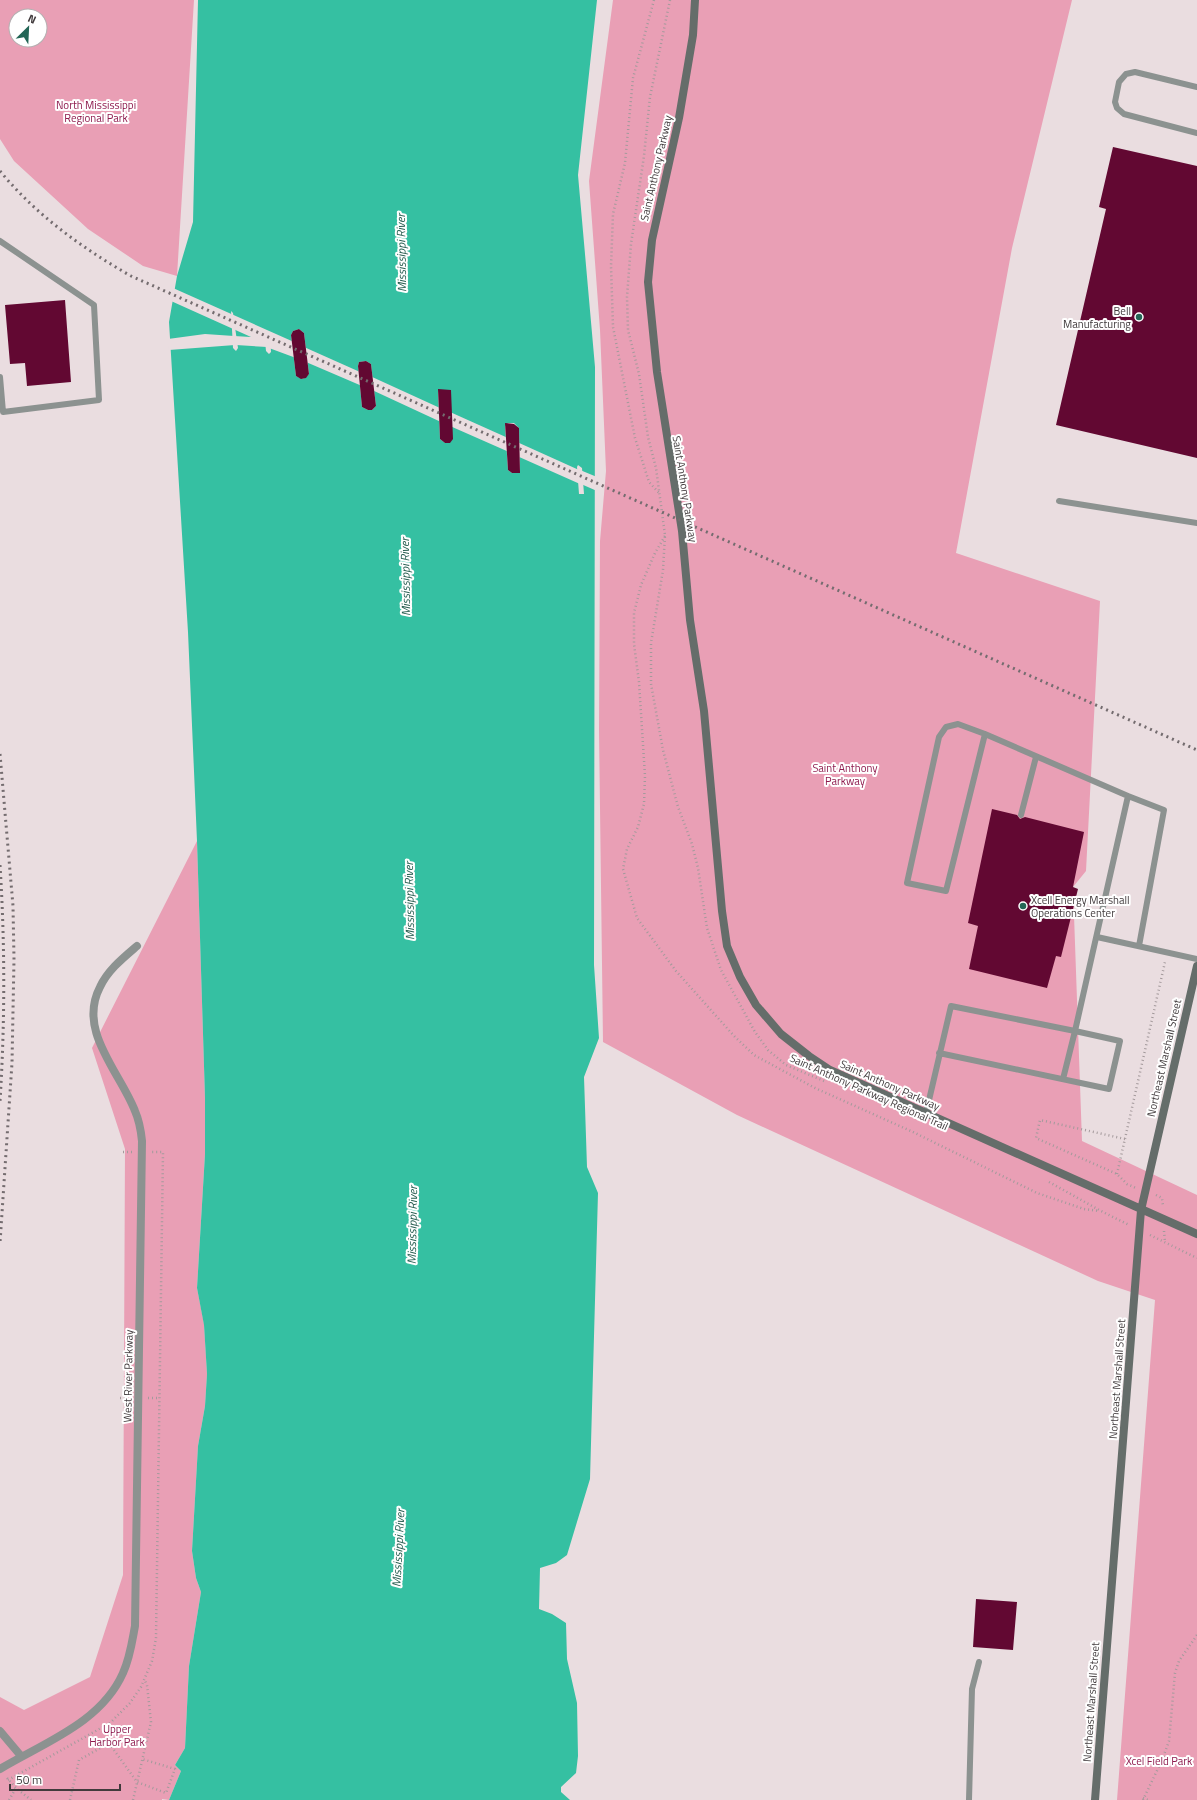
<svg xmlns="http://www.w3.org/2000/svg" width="1197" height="1800" font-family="'Titillium Web',sans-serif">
<rect width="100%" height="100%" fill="#eadde0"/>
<path fill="#e99fb5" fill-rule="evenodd" d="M0 0H194L177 276 143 266 88 229 14 161 0 139ZM16 16H40V40H16Z
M613 0H1072L1012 248 956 553 1100 601 1086 871 1073 887 1082 1141 1197 1195V1800H1117L1155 1300 1098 1281 737 1115 603 1042 599 730 600 541 606 471 600 330 589 181Z
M197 841 205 1098V1154L197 1288 204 1324 207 1374 205 1406 198 1446 192 1551 196 1578 201 1592 189 1666 185 1748 175 1765 181 1771 169 1800 162 1799V1800H0V1697L24 1710 90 1677 123 1575 125 1149 92 1048Z"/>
<path fill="#35c0a2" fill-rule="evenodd" d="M198 0H597L578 175 595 367 594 965 599 1038 584 1077 587 1167 598 1193 590 1479 567 1555 556 1563 540 1568 539 1609 552 1614 566 1623 567 1659 577 1703 578 1756 576 1773 561 1787V1792L570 1800H169L181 1771 175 1765 185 1748 189 1666 201 1592 196 1578 192 1551 198 1446 205 1406 207 1374 204 1325 197 1288 205 1154V1098L197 841 188 632 169 322 177 276 193 222ZM231 311 233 313 238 348 236 351 233 348ZM299 329 304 333 309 374C304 380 302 379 296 376L291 335 293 331ZM264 331 270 333 271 352 269 354 266 351ZM366 361 371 364 376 406 372 410H368L362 407 358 366 359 362ZM439 389 445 443 440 439 438 392ZM508 423H514L519 428 520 470 517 473H512L508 470 505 426ZM578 465 582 468 584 494H579L577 467Z"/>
<path fill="#eadde0" d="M173 288 294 342 296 358 269 348 268 334H266L267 347 236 345 234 336 251 337 171 301Z
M205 334 234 336 235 345 169 350 168 339Z
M304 347 360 372 362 386 306 362Z
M370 376 440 408 441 422 372 390Z
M450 412 508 438 509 452 450 426Z
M517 442 579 470 580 484 517 456Z
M580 470 597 477V491L581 484Z"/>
<path fill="#620832" d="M1113 147 1197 166V458L1056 425 1106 209 1099 207Z
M65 300 71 382 27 386 25 363 10 364 5 305Z
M299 329 304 333 309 374 306 378 301 379 296 376 291 335 293 331Z
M366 361 371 364 376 406 372 410H368L362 407 358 366 359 362Z
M438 389 451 390 453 439 450 443H445L440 439Z
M505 423 514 424 519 428 520 473H512L508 470Z
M992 809 1017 815 1020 819 1025 817 1084 832 1073 887 1078 889 1061 957 1056 956 1047 988 969 969 978 926 968 923Z
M976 1599 1017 1602 1013 1650 973 1647Z"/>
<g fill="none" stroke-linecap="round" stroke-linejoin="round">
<path stroke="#a49a9c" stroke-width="2.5" stroke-dasharray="1 3" stroke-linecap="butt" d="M654 0 633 78 625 163 613 214 611 266 613 327 635 438 649 482 659 493
M670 0 650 97 644 156 631 244 627 297 628 330 639 374 648 437 656 468 665 535 663 570 651 643V684L663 750 678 807 692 844 698 868 707 928 721 970 755 1032 768 1050 786 1065 824 1081
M665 536 655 553 641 585 634 613V644L639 682 645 776 644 804 638 827 627 849 623 869 637 918 676 971 735 1037 754 1055 815 1088 913 1132 1037 1193 1084 1209 1099 1211
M1125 1139 1040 1120 1036 1138 1117 1174 1127 1184 1136 1188
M123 1152H132
M1117 1174 1165 962
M1049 1182 1101 1211 1129 1225
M1156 1195 1162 1198 1163 1206
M1164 1231 1165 1242
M1150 1235 1197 1258
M120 1398H127
M148 1398H160
M7 1778 16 1788 31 1800
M8 1780 110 1723 130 1703 141 1687 152 1661 156 1638 163 1152H151
M1143 1798 1148 1800
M9 1800 16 1788
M70 1800 79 1760 109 1743 137 1782 166 1793 175 1769 142 1759
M133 1800 151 1722 147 1685 145 1681
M1143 1800 1162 1760 1169 1741 1175 1673 1179 1661 1197 1635"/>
<path stroke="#8c9290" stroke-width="6" d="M1197 87 1135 72 1126 74 1119 82 1115 102 1117 108 1124 114 1197 133
M0 241 94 305 99 400 3 412 0 377
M1059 501 1197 523
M1128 796 1164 810 1139 946
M1021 815 1036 757
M1097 937 1197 959
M939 1053 1109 1089 1120 1041 1075 1031 1063 1079
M926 1113 951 1006 1075 1031 1128 796 985 734 958 724 946 727 939 737 907 883 946 891 985 734
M969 1800 972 1689 979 1662"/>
<path stroke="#8c9290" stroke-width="8" d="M0 1731 21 1756
M0 1769C43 1743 101 1723 123 1673 130 1658 132 1642 135 1626L142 1141C141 1131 139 1120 135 1111 120 1072 77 1031 100 987 108 970 123 958 137 946"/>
<path stroke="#656d6a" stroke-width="8" d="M695 0 693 35 679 118 652 240 648 282 657 372 682 531 690 620 704 711 722 911 727 946 740 977 756 1005 781 1034 809 1056 830 1070 1197 1234
M1095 1800 1141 1210 1197 966"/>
<path stroke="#746c6f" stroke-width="3" stroke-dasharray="2 4" stroke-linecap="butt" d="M0 171C36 215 82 248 131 276L1197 750
M0 754 13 906 14 959 12 1063 0 1243
M0 865C5 944 5 1022 0 1101"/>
</g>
<g fill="#236656" stroke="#fff" stroke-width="1.5">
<circle cx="1139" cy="317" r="4"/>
<circle cx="1023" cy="906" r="4"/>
</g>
<g text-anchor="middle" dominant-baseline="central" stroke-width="4" stroke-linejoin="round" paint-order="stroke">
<g font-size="11" fill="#8e1b4e" stroke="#fff">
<text x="96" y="105">North Mississippi<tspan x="96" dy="13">Regional Park</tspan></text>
<text x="845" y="768">Saint Anthony<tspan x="845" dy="13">Parkway</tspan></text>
<text x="117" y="1729">Upper<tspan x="117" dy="13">Harbor Park</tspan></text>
<text x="1159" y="1761">Xcel Field Park</text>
</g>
<g font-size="11" fill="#403a3c" stroke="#fff">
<text transform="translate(656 168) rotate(-77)">Saint Anthony Parkway</text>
<text transform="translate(685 489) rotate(81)">Saint Anthony Parkway</text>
<text transform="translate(1164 1058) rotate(-77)">Northeast Marshall Street</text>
<text transform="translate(890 1085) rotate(24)">Saint Anthony Parkway</text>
<text transform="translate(869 1092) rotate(24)">Saint Anthony Parkway Regional Trail</text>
<text transform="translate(128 1376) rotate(-89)">West River Parkway</text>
<text transform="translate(1117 1379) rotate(-86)">Northeast Marshall Street</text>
<text transform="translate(1091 1702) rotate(-86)">Northeast Marshall Street</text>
</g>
<g font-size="11" fill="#403a3c" stroke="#fff" text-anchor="end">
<text x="1131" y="311">Bell<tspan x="1131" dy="13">Manufacturing</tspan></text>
<text x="1031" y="900" text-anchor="start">Xcell Energy Marshall<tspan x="1031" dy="13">Operations Center</tspan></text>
</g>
<g font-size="12" font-style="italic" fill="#275d50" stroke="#fff">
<text transform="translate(401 253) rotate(-91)">Mississippi River</text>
<text transform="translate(405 577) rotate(-91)">Mississippi River</text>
<text transform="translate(409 901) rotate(-91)">Mississippi River</text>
<text transform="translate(412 1225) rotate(-89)">Mississippi River</text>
<text transform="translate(398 1548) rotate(-87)">Mississippi River</text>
</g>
</g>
<g transform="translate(28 28) rotate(24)"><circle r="19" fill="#ffffff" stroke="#b3b0b1"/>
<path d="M0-3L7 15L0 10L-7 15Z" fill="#236656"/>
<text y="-6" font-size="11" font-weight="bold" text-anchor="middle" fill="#403a3c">N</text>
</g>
<path d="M10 1784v6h110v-6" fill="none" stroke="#403a3c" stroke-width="2"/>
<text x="16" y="1784" font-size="12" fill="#403a3c" stroke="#ffffff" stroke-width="3" paint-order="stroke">50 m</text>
</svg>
